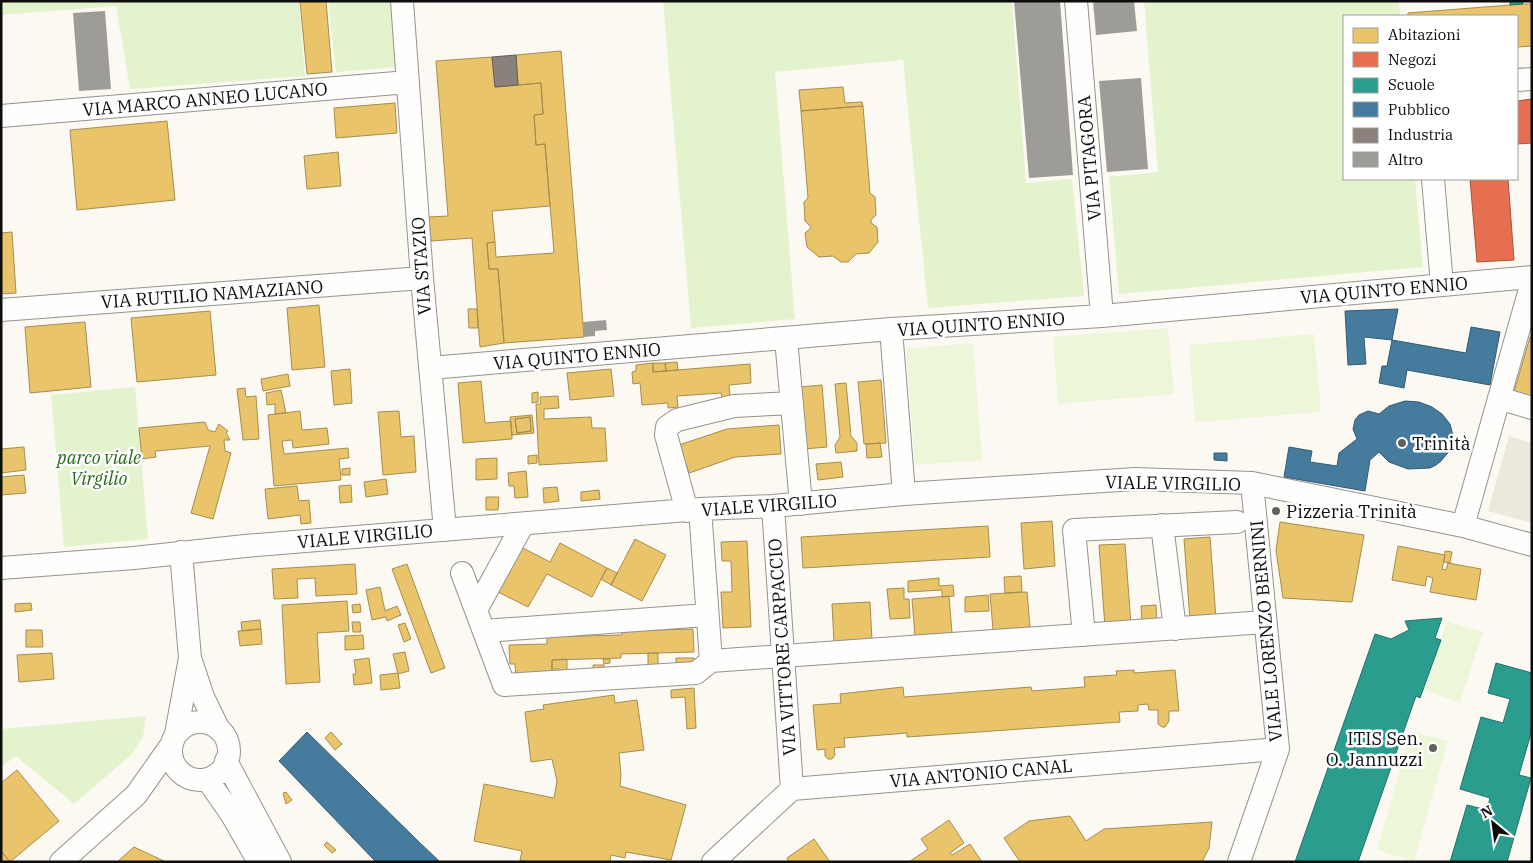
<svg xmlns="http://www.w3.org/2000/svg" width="1533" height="863" font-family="'IBM Plex Serif',serif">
<rect width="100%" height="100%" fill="#fbf9f1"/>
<path fill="#e3f3ce" d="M1 1H299L305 76 130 89 116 6 1 15Z
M328 1H392L398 67 336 72Z
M663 1H1012L1026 183 1072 179 1084 296 928 308 903 60 775 72 795 319 691 328Z
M1144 1H1399L1400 16H1344V179H1415L1423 267 1119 294 1109 177 1158 172Z
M135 387 148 539 64 547 51 395Z
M146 716 143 737 131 755 74 804 16 756 1 767V729Z"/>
<path fill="#eef6d9" d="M1168 328 1174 394 1058 404 1053 337Z
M1314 334 1321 412 1195 422 1189 345Z
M973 343 982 460 915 465 906 349Z
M1447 621 1483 632 1460 702 1424 690Z
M1411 731 1448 741 1414 861 1377 850Z"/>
<path fill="#ece8dc" d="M1509 436 1532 443V523L1488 511Z"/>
<path fill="#e9c46a" stroke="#a78d4e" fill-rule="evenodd" d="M300 1H326L332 72 307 74Z
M1523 4H1532V46L1517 47V16H1408V13Z
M561 51 584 337 504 343 498 269H489L487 243 495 242 496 257 554 253 545 144 536 145 534 115 543 114 541 83 518 85 516 55Z
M492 57 495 87 541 83 543 114 534 115 536 145 545 144 550 206 492 211 495 242 487 243 489 269H498L504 343 480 347 472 238 431 241 429 217 448 216 436 61Z
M843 87 845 103 862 102 863 106 801 111 799 90Z
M395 103 397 133 336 138 334 108Z
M863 106 870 193 875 197 876 215 871 220V223L877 227 878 242 869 253 856 254 848 262H841L833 256 819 257 807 247 805 233 811 228 810 226 805 221 804 202 808 198 801 111Z
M167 121 175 200 77 210 70 130Z
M338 152 341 186 307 189 304 156Z
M12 232 16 293 1 294V233Z
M319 305 325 367 292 370 287 308Z
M468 309H477L478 328H469Z
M210 311 216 375 137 382 131 318Z
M85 322 91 387 30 393 25 327Z
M1530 337H1532V397L1514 392Z
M677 362 678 370 666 371 665 363Z
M653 363V372L750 364 751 383 729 385 730 397 722 398 721 393 677 396 678 407 668 408V403L642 405 640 383 633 384 632 372 636 371V365Z
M653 363H665L666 371 653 372Z
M350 369 352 403 334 405 331 371Z
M611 369 614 396 570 400 567 373Z
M288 374 290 386 263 391 261 379Z
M881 380 886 443 864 444 858 382Z
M481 381 485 423 511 421 512 439 463 443 458 383Z
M846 383 851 436 857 443V451L836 453 835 445 840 437 835 384Z
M822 385 827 447 804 449 800 387Z
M245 388 246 397 256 396 259 439 243 440 237 389Z
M281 390 286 413 275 414V404L267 405 266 393Z
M538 392V402L532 403V393Z
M558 396 559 408 544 409V419L591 417 592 428H605L607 461 539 465 536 404H541L540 397Z
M300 411 302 430 327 428 329 444 293 448 292 440 282 441 284 454 348 448 349 458 339 459 341 480 274 486 268 415Z
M399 411 401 437 414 436 416 472 383 475 378 412Z
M532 415 534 433 512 435 510 417ZM530 417 531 431 517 433 515 419Z
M530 417 531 431 517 433 515 419Z
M205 422 208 430 215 432 219 424 228 431 226 433 230 440H224L225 451 231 453 213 519 191 513 210 446 155 451 156 457 142 459 139 428Z
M779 425 781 454 735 457 689 473 679 445 727 429Z
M880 443 882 457 867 458 866 444Z
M24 447 26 470 1 473V449Z
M537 455V463L528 464V456Z
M497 458V479L476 480V459Z
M841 462 843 477 818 480 816 464Z
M350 468V475H342V469Z
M526 471 528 497 515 498 514 486H509L508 473Z
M24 475 26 493 1 495V477Z
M386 479 388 494 366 497 364 482Z
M351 485 352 502 340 503 339 486Z
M297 486 299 501 309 500 311 523 301 524 300 515 268 519 265 489Z
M557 487 559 501 544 503 543 488Z
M599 490 600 499 581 501V492Z
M486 497H499L498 510H486Z
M1052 521 1055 566 1024 569 1021 523Z
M1280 522 1364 535 1352 602 1283 598 1276 550Z
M988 526 990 557 803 568 801 537Z
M1210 537 1216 619 1190 620 1184 539Z
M635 539 666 555 642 601 611 585Z
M747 541 751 627 723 628 721 592H732L731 561H722L721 542Z
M560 543 607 568 592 597 547 574 528 607 498 592 521 547 550 562Z
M1125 544 1131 625 1105 627 1099 545Z
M1398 546 1445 555 1442 569 1446 570 1448 563 1481 569 1476 600 1430 592 1433 578 1427 576 1425 586 1392 580Z
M1445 551 1452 552 1450 563 1444 562Z
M355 564 357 594 316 596 315 578 297 579 298 598 274 599 272 569Z
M407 564 445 668 431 673 392 569Z
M607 568 617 573 611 585 601 579Z
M1021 576 1022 592 1005 593 1004 577Z
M939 578V586L953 585 954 596 942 597V590L908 592V581Z
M380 587 385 611 397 606 401 615 387 621 386 617 372 620 366 590Z
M904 588V599H909L910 618 890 619 887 589Z
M1027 592 1030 627 993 630 990 594Z
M988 595 989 611 965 612V597Z
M949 596 952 633 915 636 912 599Z
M347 601 349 631 317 633 320 682 286 684 282 605Z
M870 602 872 641 834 643 832 604Z
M31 603 32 610 15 612V604Z
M360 604 361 612 353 613 352 605Z
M1156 605 1157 623 1142 624 1141 606Z
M260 620 261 629 242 631 241 622Z
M352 622H360L361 632H353Z
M405 623 411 639 404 642 398 625Z
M261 629 262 644 240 646 238 631Z
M693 629 694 652 621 654V658L552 660V678L516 679 515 664H510L509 645 547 644V637L622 635V631Z
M26 630H42L43 647H26Z
M363 635 364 649 345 650V636Z
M405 652 409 671 398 674 393 654Z
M52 653 54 679 19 682 17 655Z
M648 653H658V672H648Z
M369 658 372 683 354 685 353 674H356L354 660Z
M676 658H694V670L676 671Z
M567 659V677H559V669H552V660Z
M603 659H610V663L604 664Z
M593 665H604V675L593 676Z
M1134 670V673L1175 670 1179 711H1169V721L1165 727H1162L1158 724V710H1149L1148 704 1138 705V711L1119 712 1120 722 907 737V733L844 738 845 747 834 748 835 755 832 759H828L825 756V749L817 750 813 705 841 703 840 694 903 687 904 697 1031 687 1032 691 1085 687 1084 677 1117 675 1116 671Z
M398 673 400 688 381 690 380 675Z
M694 688 696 728 687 729 685 697 671 698V690Z
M614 695 615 703 637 700 644 750 619 753 621 775 620 786 686 805 671 860 626 852 625 858 611 855 610 862H529L520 860 522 851 474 841 484 784 554 798 557 781 552 759 531 762 525 712 544 709 543 705Z
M331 732 342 744 335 750 325 738Z
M17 770 59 821 10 862 1 851V783Z
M286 792 292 800 286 804 283 793Z
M1070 816 1086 841 1104 829 1212 822 1209 848 1202 862H1020L1004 838 1029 821Z
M949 820 964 843 950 853 952 855 970 844 982 862H909L928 849 921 839Z
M814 839 830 862H789L787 858Z
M327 842 336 850 332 853 324 845Z
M134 847 166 862H117Z
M1 851 10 862H1Z"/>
<path fill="#e76f51" stroke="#a6523d" d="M1532 99V143L1517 144V101Z
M1470 179H1508L1514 260 1477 262Z"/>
<path fill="#2a9d8f" stroke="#217268" d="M1510 1H1522L1523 4 1510 5Z
M1442 618 1435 638 1441 640 1420 698 1416 696 1358 862H1295L1375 634 1391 639 1409 630 1405 621Z
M1496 663 1532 673V730L1519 775 1531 778 1507 862H1450L1467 805 1487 810 1490 798 1460 789 1481 717 1503 723 1510 699 1488 693Z"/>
<path fill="#457b9d" stroke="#345a72" d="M1398 309 1392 340 1364 337 1366 364 1348 365 1345 311Z
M1471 327 1500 332 1490 385 1407 370 1404 388 1379 383 1382 366H1387L1392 340 1466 353Z
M1405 401 1419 402 1432 407 1442 414 1450 424 1454 439 1452 448 1441 461 1436 465 1430 468 1408 469 1389 462 1379 452 1370 460 1365 491 1284 477 1289 447 1312 451 1310 462 1337 466 1339 453 1357 439 1353 429 1355 420 1359 415 1368 411 1379 414 1389 406Z
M1214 453H1227V461L1214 460Z
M307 732 418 841 440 862H376L279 761Z"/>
<path fill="#8a817c" stroke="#645e5b" d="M516 55 518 85 495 87 492 57Z"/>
<path fill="#9e9c97" d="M1014 1H1060L1073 175 1029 178Z
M1093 1H1134L1137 31 1096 35Z
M105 11 111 89 79 91 73 13Z
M1141 78 1148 169 1107 172 1099 81Z
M606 320 607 330 595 331V336L584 337 583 322Z"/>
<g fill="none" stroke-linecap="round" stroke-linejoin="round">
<g stroke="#949390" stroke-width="24">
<path id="minor" d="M402 1 422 278 445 530
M1076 1 1102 316
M1517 80 1532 79
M1 116 408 82
M1433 179 1442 285
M1 310 422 278
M891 329 904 494
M786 339 801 504
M430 368 891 329 1102 316 1532 277
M1499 398 1532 408
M773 506 792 789
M700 509 711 661 1265 622
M687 511 666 435 667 427 677 420 734 406 792 403
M1162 525 1175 629
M1463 526 1532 282
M1 568 134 558 245 546 700 509 773 506 904 494 1135 479 1252 483 1463 526 1532 545
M462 573 504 685 696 673 711 661
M476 610 523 524
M484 631 707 615
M1084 635 1074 530 1237 522
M191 661 203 697 218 728
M171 751a29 29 0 1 1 58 0a29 29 0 1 1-58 0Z
M176 734 190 658 181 552
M226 761 280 862
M207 779 232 815 259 862
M61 862 136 795 172 744
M713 862 792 789 1278 749
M1239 862 1278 749 1252 483"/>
</g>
<use href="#minor" stroke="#fefefd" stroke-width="22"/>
</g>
<g fill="#60605d" stroke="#fff" stroke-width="2">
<circle cx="1402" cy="443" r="5"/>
<circle cx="1276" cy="511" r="5"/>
<circle cx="1433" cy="748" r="5"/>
</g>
<g text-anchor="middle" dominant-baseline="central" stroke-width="5" stroke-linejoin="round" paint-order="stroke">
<g font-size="18" fill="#0d0d0d" stroke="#fff">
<text transform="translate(205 99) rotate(-5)">VIA MARCO ANNEO LUCANO</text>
<text transform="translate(1089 158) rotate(-95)">VIA PITAGORA</text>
<text transform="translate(421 266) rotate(-94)">VIA STAZIO</text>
<text transform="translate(1384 290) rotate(-5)">VIA QUINTO ENNIO</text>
<text transform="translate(212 294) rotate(-4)">VIA RUTILIO NAMAZIANO</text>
<text transform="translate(981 324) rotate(-4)">VIA QUINTO ENNIO</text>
<text transform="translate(577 356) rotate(-5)">VIA QUINTO ENNIO</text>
<text transform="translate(1173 483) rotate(1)">VIALE VIRGILIO</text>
<text transform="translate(769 505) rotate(-4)">VIALE VIRGILIO</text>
<text transform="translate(365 536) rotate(-5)">VIALE VIRGILIO</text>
<text transform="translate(1266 631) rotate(-95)">VIALE LORENZO BERNINI</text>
<text transform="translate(782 647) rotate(-94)">VIA VITTORE CARPACCIO</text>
<text transform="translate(981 773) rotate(-5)">VIA ANTONIO CANAL</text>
</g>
<g font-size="18" fill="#0d0d0d" stroke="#fff" text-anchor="start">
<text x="1412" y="443">Trinità</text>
<text x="1286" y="511">Pizzeria Trinità</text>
<text x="1423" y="738" text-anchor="end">ITIS Sen.<tspan x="1423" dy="21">O. Jannuzzi</tspan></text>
</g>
<g font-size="18" font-style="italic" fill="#276b17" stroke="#fff">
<text x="99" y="457">parco viale<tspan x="99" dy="21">Virgilio</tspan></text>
</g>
</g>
<rect width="1533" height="863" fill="none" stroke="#0d0d0d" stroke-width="5"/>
<rect x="1343" y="15" width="175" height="165" fill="#ffffff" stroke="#9e9e9e"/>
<rect x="1353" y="28" width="25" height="15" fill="#e9c46a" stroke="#9e9e9e"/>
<text x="1388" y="40" font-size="15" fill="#0d0d0d">Abitazioni</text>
<rect x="1353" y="52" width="25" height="15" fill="#e76f51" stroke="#9e9e9e"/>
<text x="1388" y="65" font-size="15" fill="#0d0d0d">Negozi</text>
<rect x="1353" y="78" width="25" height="15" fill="#2a9d8f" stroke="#9e9e9e"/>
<text x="1388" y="90" font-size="15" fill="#0d0d0d">Scuole</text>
<rect x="1353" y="102" width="25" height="15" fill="#457b9d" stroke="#9e9e9e"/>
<text x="1388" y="115" font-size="15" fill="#0d0d0d">Pubblico</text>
<rect x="1353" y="128" width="25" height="15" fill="#8a817c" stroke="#9e9e9e"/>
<text x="1388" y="140" font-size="15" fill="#0d0d0d">Industria</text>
<rect x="1353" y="152" width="25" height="15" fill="#9e9c97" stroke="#9e9e9e"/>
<text x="1388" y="165" font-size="15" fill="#0d0d0d">Altro</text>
<g transform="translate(1493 823) rotate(331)" stroke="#ffffff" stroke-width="4" paint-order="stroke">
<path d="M0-4L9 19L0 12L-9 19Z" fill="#0d0d0d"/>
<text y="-8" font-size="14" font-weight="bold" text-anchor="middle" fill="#0d0d0d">N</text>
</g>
</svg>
